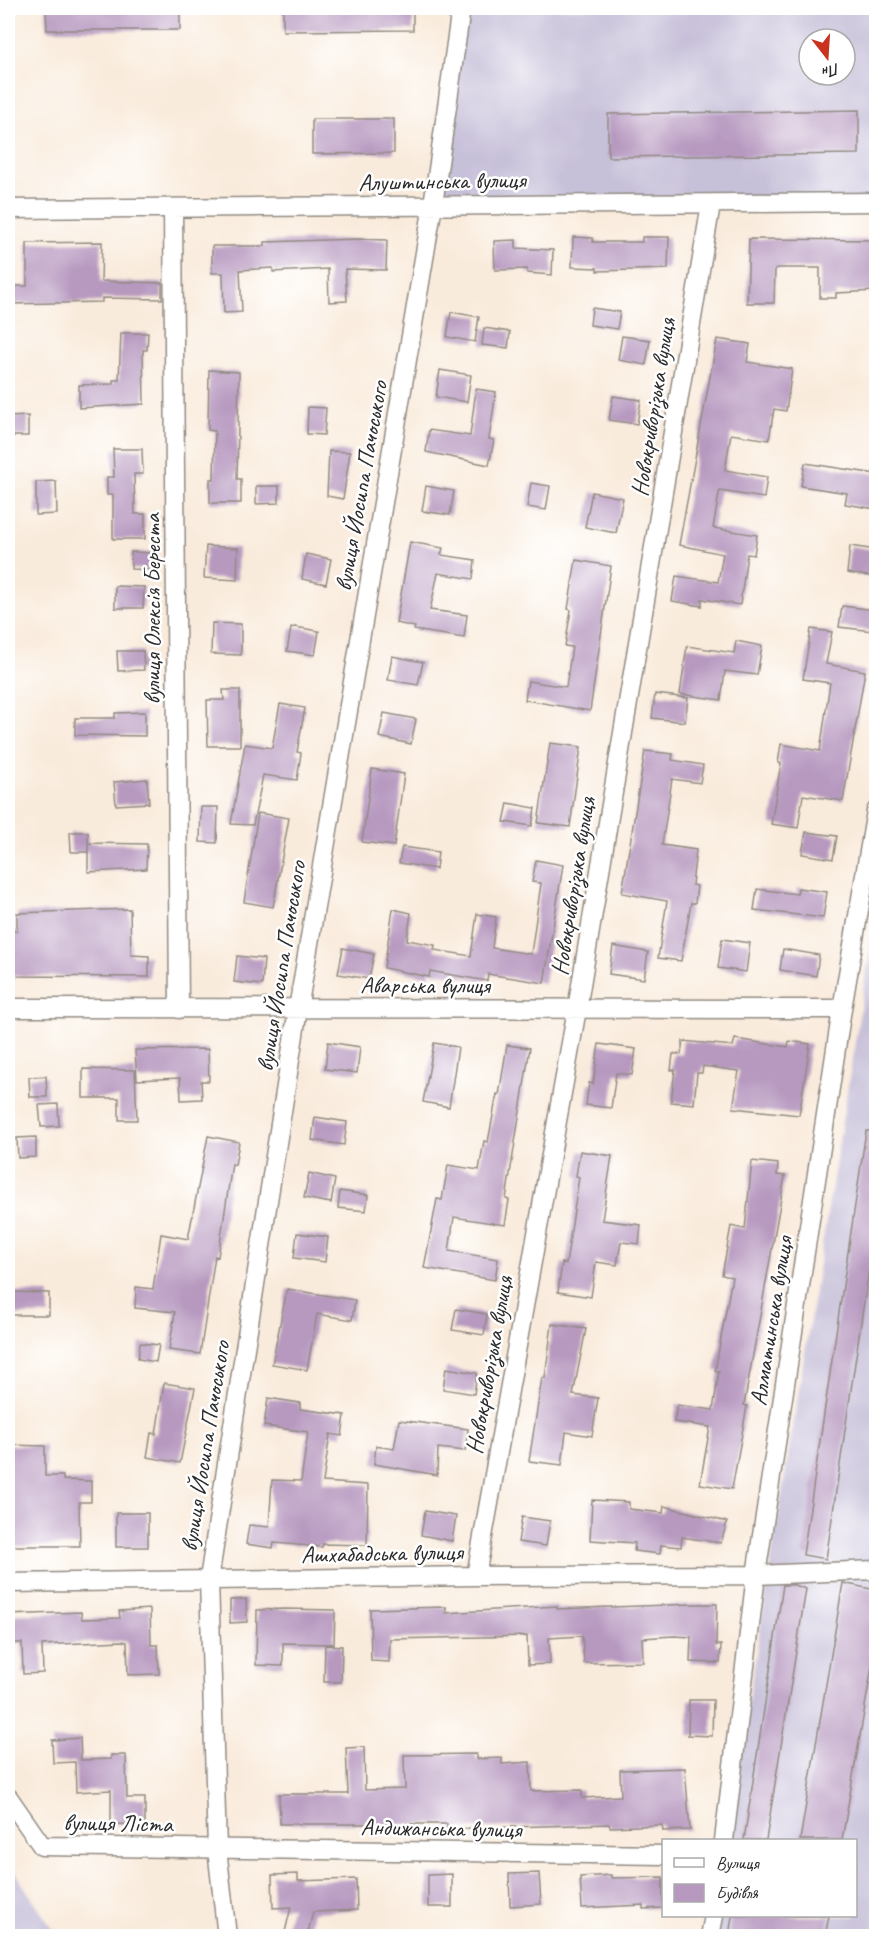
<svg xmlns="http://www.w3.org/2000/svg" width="884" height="1944" font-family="Caveat,sans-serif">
<rect width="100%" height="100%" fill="#fff"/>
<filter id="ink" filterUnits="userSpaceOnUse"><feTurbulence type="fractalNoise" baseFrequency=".0167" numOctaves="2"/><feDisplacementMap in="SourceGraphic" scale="12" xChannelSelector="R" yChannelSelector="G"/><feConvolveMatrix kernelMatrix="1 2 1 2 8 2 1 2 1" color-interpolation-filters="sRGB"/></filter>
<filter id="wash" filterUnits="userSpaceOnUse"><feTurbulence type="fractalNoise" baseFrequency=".008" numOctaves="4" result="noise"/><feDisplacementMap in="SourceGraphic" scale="24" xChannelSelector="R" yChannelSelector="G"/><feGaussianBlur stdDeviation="1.35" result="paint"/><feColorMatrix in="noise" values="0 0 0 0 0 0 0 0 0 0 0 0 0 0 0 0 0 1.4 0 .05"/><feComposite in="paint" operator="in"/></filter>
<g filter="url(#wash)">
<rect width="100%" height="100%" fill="#f9ebdb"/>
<path fill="#c7c0d9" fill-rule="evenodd" d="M461 8H876V202L433 205ZM809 39H845V75H809Z
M876 912V1936H711L714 1916H856V1840H726Z
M8 1862 57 1936H8Z"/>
<g id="blocks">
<path fill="#b799c0" d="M46 8H180V30H47Z
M283 8H413V30L283 31Z
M859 110V154L608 157V114Z
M312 119H394V153L312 154Z
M573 237 593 238V242H642V237H669L668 269 597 271V268L572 267Z
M357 239 387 240 386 270 345 269 347 301 329 302 328 269 273 272V268L240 270 242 312 224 313 223 273H212V246H265V242Z
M749 239 876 240V291L836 293V298H820V268H778L775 269 774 303H747Z
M516 240V248L553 250 552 275 527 273V269L495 270 494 241Z
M102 242 101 281 162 283V299L102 298V302L8 304V286H27V243Z
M592 308 620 312 617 329 590 325Z
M451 312 479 317 475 342 447 337Z
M484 328 510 332 508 348 482 345Z
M121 333H148L147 350H143L144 404 79 408V385L113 384V380H119Z
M622 336 650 340 646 365 618 360Z
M717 339 750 344 747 362 792 369 786 411 774 409 769 440 731 434 725 470 767 477 764 498 720 491 719 494 713 528 757 535 754 555 747 554 740 605 702 599V606L672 601 676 576 718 582 723 554 679 545Z
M209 370 239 372 237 479H241V503H210V479H214L215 431 208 430Z
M440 370 471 375 467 402 436 397Z
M476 389 496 392 489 439 494 440 489 465 426 452 429 430 470 436Z
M613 396 641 400 637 424 609 420Z
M308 407 326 408 324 435 307 434Z
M28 416V436H8V417Z
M113 449H142L143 474H134L135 514H145V539H113V495H107V477H114Z
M329 451 350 452 343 499 327 496Z
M805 463 876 474V509L845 504 847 493 801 486Z
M56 481 57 514 36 515V482Z
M531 483 550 486 546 510 527 507Z
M256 486H279V503L256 504Z
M426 486 454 491 450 515 422 511Z
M592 492 623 498 616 533 585 527Z
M410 542 443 548 441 555 475 560 473 579 438 573 430 610 467 615 464 638 414 630 415 627 396 623Z
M206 546 238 548 237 580 204 578Z
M850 546 876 550V577L847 573Z
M131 552 156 553 155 570 131 569Z
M306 554 331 559 326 584 302 579Z
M576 560 611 566 590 711 525 700 528 681 566 687 572 647 565 646 571 610 568 609Z
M115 586 144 587 143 608H115Z
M842 606 876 610 873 631 839 627Z
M212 623 241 624V655L211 654Z
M295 627 319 631 315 655 287 651 291 628Z
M811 629 832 632 826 664 865 671 843 801 803 795 798 828 771 824 781 763H778L781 744 820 751 830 683 803 679Z
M736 641 762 646 757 675 725 671 721 700 680 694 687 646 734 653Z
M117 651H143L144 670 118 671Z
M392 656 423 662 418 685 388 680Z
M223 690H240V746H208L207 700H224Z
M655 694 688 698 685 722 652 718Z
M280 704 305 708 297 752 301 753 297 780 263 775 253 825 231 824 245 744 272 748Z
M145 712V736L75 735V718H115V713Z
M384 713 416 719 411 744 379 737Z
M550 743 581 747 570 827 538 823Z
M645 751 673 754 672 760 703 765 700 783 672 779 662 845 696 850 692 885 697 886 695 903H691L681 961 658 958 667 901 622 893Z
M372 769 404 774 394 846 362 842Z
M147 779 149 803 116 805 114 782Z
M508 803 535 808 532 826 504 822Z
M201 807H218L217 843 200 842Z
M258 813 289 818 273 907 244 902Z
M70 832H88V852H71Z
M806 832 837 836 833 859 802 854Z
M88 843 147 844 146 869 88 872Z
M402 847 438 852 436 869 399 863Z
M536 860 563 865 544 983 488 974 487 981 430 971 429 977 384 968 393 909 411 913 407 940 435 945 434 950 471 956 477 914 496 917 492 948 531 954 541 883 532 882Z
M798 888 827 892 823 918 754 910 757 889 797 894Z
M130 909 131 955 149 956V977L8 976V931H17V913Z
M722 939 750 943 746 972 718 968Z
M613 946 648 952 644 979 609 974Z
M343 948 374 954 369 979 338 974Z
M783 949 819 955 816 976 780 970Z
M237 956 264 959 262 985 234 982Z
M735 1039 788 1047 789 1041 810 1044 799 1115 733 1108 739 1071 703 1066 702 1073H697L694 1104 671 1102 675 1070H671L673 1054H681L683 1041 733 1046Z
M328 1042 360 1047 357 1073 325 1069Z
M434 1043 458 1047 449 1107 423 1102Z
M599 1044 636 1049 632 1075 616 1073 611 1108 586 1105 589 1083 593 1084Z
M507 1045 530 1048 506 1199 509 1200 505 1225 454 1217 449 1251 498 1259 495 1280 424 1268 437 1199 442 1200 448 1165 479 1170 484 1141 488 1142 497 1094 499 1095Z
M208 1049 209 1081H201L202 1099 181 1100 180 1078 137 1080 135 1050Z
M83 1069 135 1070 137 1120H119V1098H83Z
M46 1076 47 1097H30L29 1077Z
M58 1104 59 1126 41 1127 39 1105Z
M315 1117 347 1122 344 1145 312 1140Z
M866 1131H876V1221L826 1559 803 1555Z
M208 1136 239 1142 235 1165 232 1164 218 1257 215 1256 200 1354 169 1350 175 1312 135 1308 136 1287 153 1289 161 1234 188 1239Z
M36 1137V1157L18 1158 17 1138Z
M580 1151 612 1156 602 1220 641 1225 639 1244 621 1242 617 1265 596 1262 591 1297 558 1292 562 1263 566 1264 579 1177 576 1176Z
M752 1161 778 1164 777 1175 785 1176 744 1405 747 1406 732 1489 700 1484 710 1427 674 1422 677 1405 713 1410 719 1371H715L732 1277 722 1275 731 1226 745 1229Z
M309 1173 335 1179 331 1203 304 1198Z
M340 1191 368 1195 366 1211 338 1208Z
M297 1233 328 1237 325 1262 294 1258Z
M287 1289 355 1300 352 1320 317 1314 307 1370 272 1364Z
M8 1292 49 1293V1315H8Z
M456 1309 487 1314 484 1335 452 1330Z
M552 1324 586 1329 573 1395 598 1398 592 1436 566 1432 562 1465 529 1461 542 1378H545Z
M140 1343 159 1345 156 1362 138 1359Z
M446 1368 477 1373 474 1394 443 1389Z
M164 1383 195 1388 180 1463 147 1457 151 1433 156 1434Z
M268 1398 300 1403V1409L345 1415 342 1436 330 1434 323 1482 368 1485 367 1545 323 1544 322 1547 274 1543 273 1548 246 1544 249 1525 269 1527 272 1480 301 1481 308 1432 264 1426Z
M399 1420 468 1429 465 1451 438 1448 437 1475 374 1464 376 1446 394 1449Z
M8 1445 45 1446V1476H63V1480L91 1481V1502H79L80 1546H8Z
M592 1500 629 1502V1509L663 1513 664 1506 727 1522 721 1543 682 1537 681 1547 661 1545 660 1554 634 1551 635 1543 590 1540Z
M425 1511 456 1516 452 1541 421 1535Z
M116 1513H148V1547H116Z
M522 1517 550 1521 546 1546 518 1542Z
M843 1583 876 1590V1643L842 1840H800Z
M783 1585H794L806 1589 766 1840H744Z
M246 1599 247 1622 230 1623V1600Z
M695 1604H717L716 1645H721L720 1663 690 1662 691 1637 674 1636 642 1638 643 1662 584 1663 582 1636 549 1638 550 1664 528 1665 527 1636 390 1639 389 1662 371 1661 370 1609 446 1607V1613L557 1606V1609Z
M150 1609 151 1645H158L159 1674 128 1675 127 1642 121 1641 42 1645 43 1673 23 1674 22 1643H8V1615L81 1612 82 1619 120 1618 119 1611Z
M285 1609 335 1610 334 1644 283 1643V1666L256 1665 257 1610Z
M325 1645 342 1646 341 1682H324Z
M689 1700H713L712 1736 688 1735Z
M80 1738 81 1760 111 1759V1755H126L127 1798H145V1825L111 1824V1790L76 1792 75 1762 53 1763 52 1740Z
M364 1747 365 1790 405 1789 404 1755 476 1754V1759L502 1758V1764L530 1762 531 1791 582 1790V1798L621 1796 620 1770 685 1768 690 1830 663 1831 662 1825 610 1827 609 1824 447 1829V1824H280L279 1794H348L346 1748Z
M539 1873 541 1904 510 1906 509 1874Z
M298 1874V1881L356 1879 357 1910 313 1912 307 1936H284L291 1907 273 1908 272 1875Z
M452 1874V1907H428V1875Z
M611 1875V1878L663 1877V1908L643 1909V1905L582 1908 580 1877Z
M732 1916H829L825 1936H729Z"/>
</g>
</g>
<g filter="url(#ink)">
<use href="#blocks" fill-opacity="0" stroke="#928b83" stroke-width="1.5"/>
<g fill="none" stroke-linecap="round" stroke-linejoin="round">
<g stroke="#928b83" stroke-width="21">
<path id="minor" d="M8 209 876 202
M173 209 179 1009
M8 1008 842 1009
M476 1576 577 1009 711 204
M8 1583 476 1576 756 1575 876 1570
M8 1797 42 1846 664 1855
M724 1840 756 1575 842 1009 876 811
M227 1936 217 1849 209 1579 298 1009 433 205 461 8
M710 1936 714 1916"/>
</g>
<use href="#minor" stroke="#fff" stroke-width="18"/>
</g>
</g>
<g text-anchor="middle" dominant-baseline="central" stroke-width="5" stroke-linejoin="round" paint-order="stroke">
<g font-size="24" fill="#2b2b2b" stroke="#fff">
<text transform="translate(442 181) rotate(-1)">Алуштинська вулиця</text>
<text transform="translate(653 407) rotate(-81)">Новокриворізька вулиця</text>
<text transform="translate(361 486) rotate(-80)">вулиця Йосипа Пачоського</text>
<text transform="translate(152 609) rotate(-90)">вулиця Олексія Береста</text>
<text transform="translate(573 886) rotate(-81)">Новокриворізька вулиця</text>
<text transform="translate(281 966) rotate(-81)">вулиця Йосипа Пачоського</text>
<text x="425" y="985">Аварська вулиця</text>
<text transform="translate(771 1321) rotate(-81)">Алматинська вулиця</text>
<text transform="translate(489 1365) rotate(-80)">Новокриворізька вулиця</text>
<text transform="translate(205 1446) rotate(-81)">вулиця Йосипа Пачоського</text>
<text transform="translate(382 1553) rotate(-1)">Ашхабадська вулиця</text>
<text transform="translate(118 1823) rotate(1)">вулиця Ліста</text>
<text transform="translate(441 1828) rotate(1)">Андижанська вулиця</text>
</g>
</g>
<rect width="884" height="1944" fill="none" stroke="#fff" stroke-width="30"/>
<rect x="662" y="1839" width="195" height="78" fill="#ffffff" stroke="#aaaaaa" stroke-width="1.5"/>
<rect x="674" y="1858" width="30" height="9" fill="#ffffff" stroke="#aaaaaa" stroke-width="1.5"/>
<text x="716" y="1869" font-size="18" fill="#2b2b2b">Вулиця</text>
<rect x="674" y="1884" width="30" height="18" fill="#b799c0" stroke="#aaaaaa" stroke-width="1.5"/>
<text x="716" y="1899" font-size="18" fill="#2b2b2b">Будівля</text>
<g transform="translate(827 57) rotate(163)"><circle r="28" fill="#ffffff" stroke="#aaaaaa" stroke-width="1.5"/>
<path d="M0-4.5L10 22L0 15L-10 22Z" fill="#c8321e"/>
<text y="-9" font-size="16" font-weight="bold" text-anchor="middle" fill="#2b2b2b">Пн</text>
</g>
</svg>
